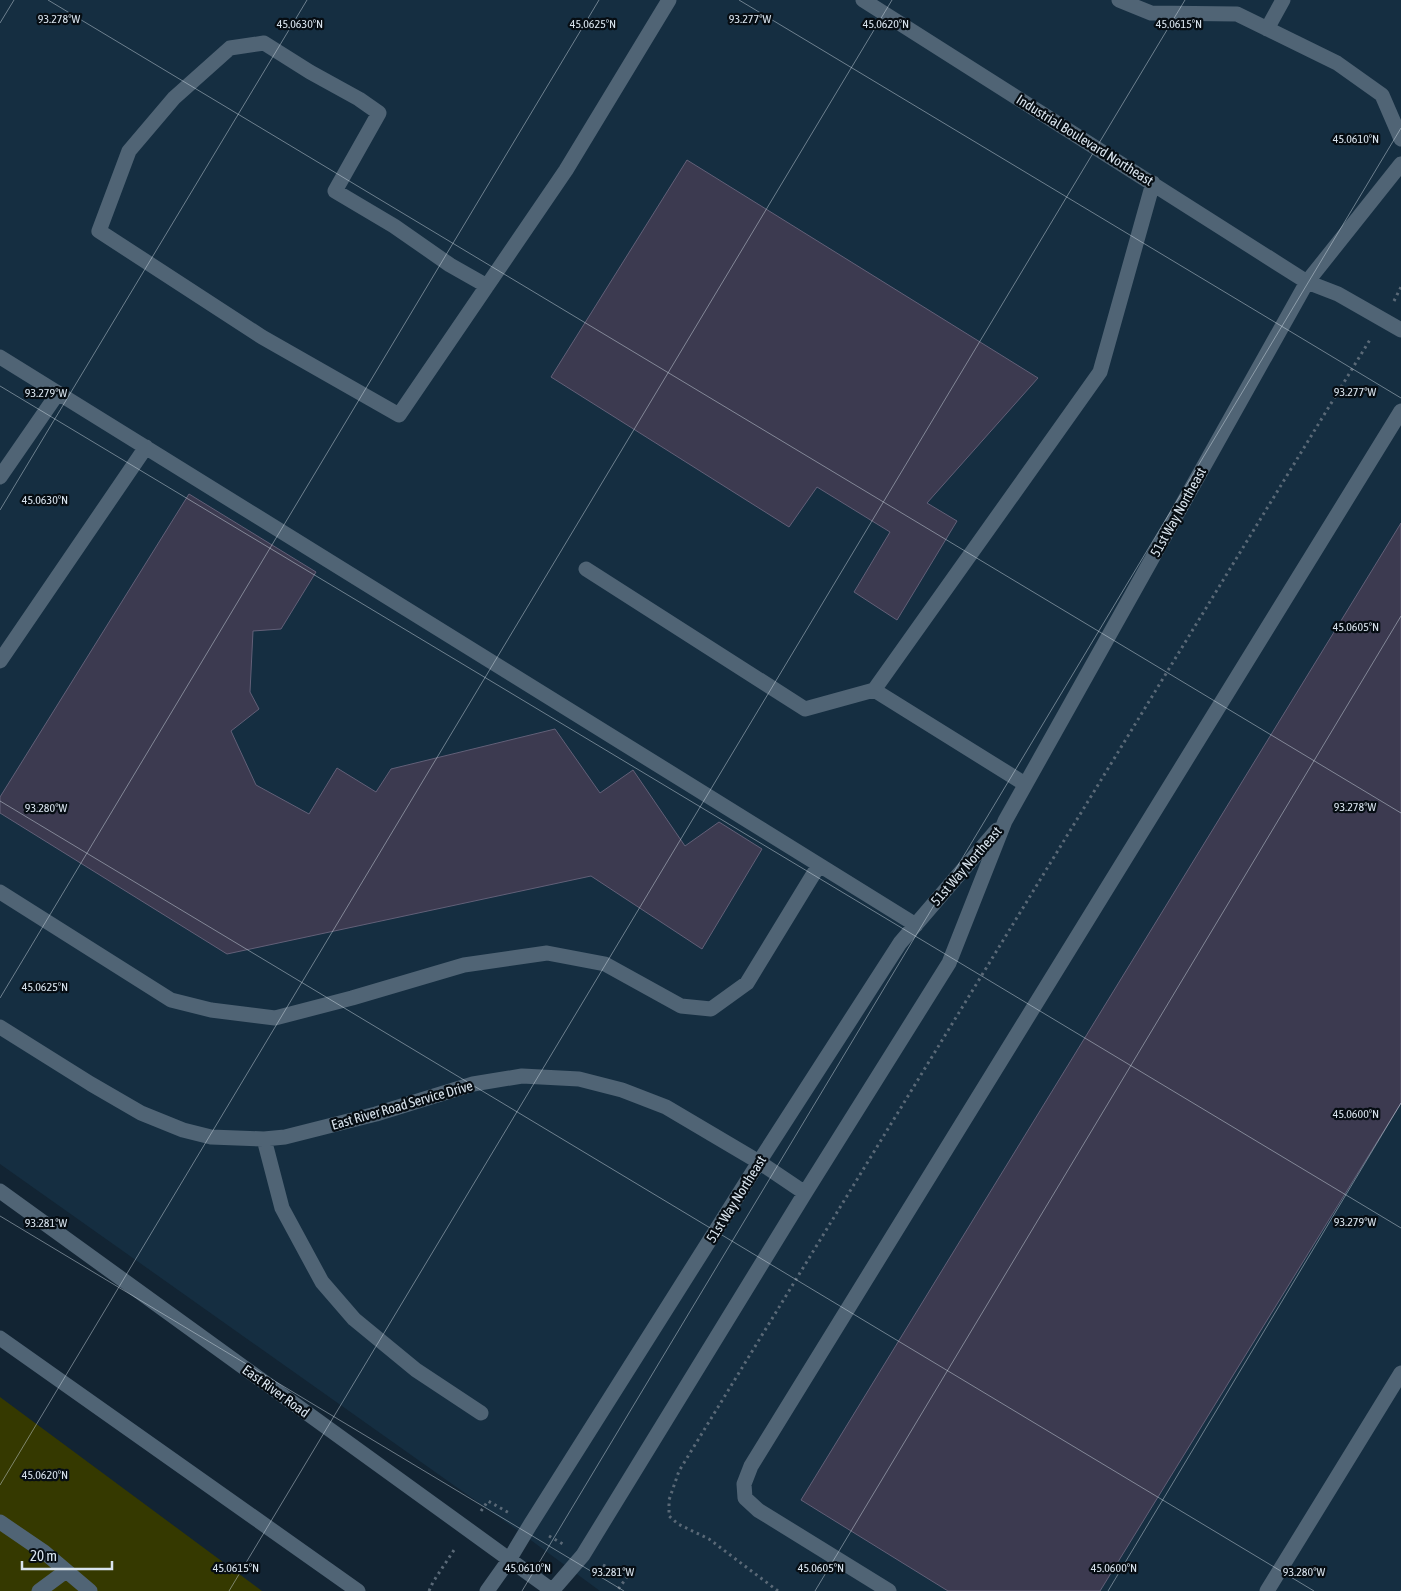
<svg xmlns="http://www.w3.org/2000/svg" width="1401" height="1591" font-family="'Asap Condensed',sans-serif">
<rect width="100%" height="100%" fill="#122433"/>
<path fill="#152e41" d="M0 0H1401V1591H600L513 1527 0 1164Z"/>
<path fill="#353900" d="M0 1397 262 1591H0Z"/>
<path fill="#3c3a50" stroke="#626078" d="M687 160 1038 378 927 503 957 521 897 620 854 592 890 532 817 487 789 527 551 377Z
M189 494 316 572 281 629 253 631 250 692 259 709 231 731 256 785 309 814 337 768 376 792 391 769 555 729 600 793 633 770 685 846 719 822 762 849 702 949 591 876 227 954 0 813V797Z
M1401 523V1103L1100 1591H948L801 1500Z"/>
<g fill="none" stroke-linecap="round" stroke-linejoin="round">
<path stroke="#5a6977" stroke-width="3" stroke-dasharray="2.5 4" stroke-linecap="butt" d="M1394 301 1401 287
M481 1511 488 1501 511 1514
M549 1536 563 1544
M603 1565 627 1577 617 1591
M429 1591 433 1582 456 1547
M778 1591 709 1539 678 1524 669 1516V1500L679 1471 1371 338"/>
<path stroke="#506475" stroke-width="15" d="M863 0 1307 282 1338 294 1401 330
M1119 0 1151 13 1237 14 1337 63 1382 95 1401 139
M1267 29 1283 0
M487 286 450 265 394 226 335 191 379 113 359 99 310 72 264 43 230 48 174 98 129 151 99 231 262 337 399 415 566 170 669 0
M0 357 916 925
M0 477 58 393
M586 569 805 709 874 690
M0 661 146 447
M1025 784 874 690 1100 372 1153 183
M0 892 171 1000 211 1010 275 1018 352 998 464 965 547 953 605 964 681 1006 711 1009 747 983 819 865
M0 1027 91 1084 141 1113 183 1130 211 1137 264 1139 285 1137 376 1114 473 1084 522 1076 579 1079 622 1090 666 1107 759 1162 805 1193
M264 1139 282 1208 322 1282 354 1319 416 1370 481 1413
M0 1191 553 1591
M0 1338 358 1591
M0 1522 44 1552 90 1591
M39 1591 66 1571
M487 1591 509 1560 530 1525 759 1162 900 943 997 830
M552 1591 583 1555 805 1193 949 963 1005 821 1307 282 1401 164
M889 1591 758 1510 745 1498 744 1484 751 1466 1401 411
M1267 1591 1401 1373"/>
</g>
<path fill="none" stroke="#d9e4ee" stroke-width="1" stroke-opacity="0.45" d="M48 0 1401 813M739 0 1401 398M0 23 14 0M0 386 1401 1228M0 510 307 0M0 801 1314 1591M0 998 599 0M0 1216 624 1591M0 1485 892 0M229 1591 1185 0M522 1591 1401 128M815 1591 1401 616M1108 1591 1401 1103M1401 1591V1590"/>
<g text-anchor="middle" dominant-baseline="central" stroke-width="4.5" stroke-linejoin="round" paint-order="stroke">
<g font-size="14" fill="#d9e4ee" stroke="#060d13">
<text transform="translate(1085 140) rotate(32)">Industrial Boulevard Northeast</text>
<text transform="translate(1178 512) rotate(-61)">51st Way Northeast</text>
<text transform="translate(966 866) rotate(-49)">51st Way Northeast</text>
<text transform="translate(402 1105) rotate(-16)">East River Road Service Drive</text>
<text transform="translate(736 1199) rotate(-58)">51st Way Northeast</text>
<text transform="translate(276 1391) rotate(36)">East River Road</text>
</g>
</g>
<g font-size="12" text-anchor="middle" fill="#d9e4ee" stroke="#060d13" stroke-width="4.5" stroke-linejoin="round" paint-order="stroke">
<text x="750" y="23">93.277°W</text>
<text x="59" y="23">93.278°W</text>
<text x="886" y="28">45.0620°N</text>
<text x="1179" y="28">45.0615°N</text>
<text x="300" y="28">45.0630°N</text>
<text x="593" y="28">45.0625°N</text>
<text x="1356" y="143">45.0610°N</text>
<text x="1355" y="396">93.277°W</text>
<text x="46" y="397">93.279°W</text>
<text x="45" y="504">45.0630°N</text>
<text x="1356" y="631">45.0605°N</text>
<text x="1355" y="811">93.278°W</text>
<text x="46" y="812">93.280°W</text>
<text x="45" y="991">45.0625°N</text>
<text x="1356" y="1118">45.0600°N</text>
<text x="1355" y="1226">93.279°W</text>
<text x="46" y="1227">93.281°W</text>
<text x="45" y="1479">45.0620°N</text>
<text x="236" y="1572">45.0615°N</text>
<text x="528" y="1572">45.0610°N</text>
<text x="821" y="1572">45.0605°N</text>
<text x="1114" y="1572">45.0600°N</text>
<text x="613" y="1576">93.281°W</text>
<text x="1304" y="1576">93.280°W</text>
</g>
<path d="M22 1561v8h90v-8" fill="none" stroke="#d9e4ee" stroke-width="2.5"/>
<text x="30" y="1561" font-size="15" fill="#d9e4ee" stroke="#060d13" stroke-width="4" paint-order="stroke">20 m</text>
</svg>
